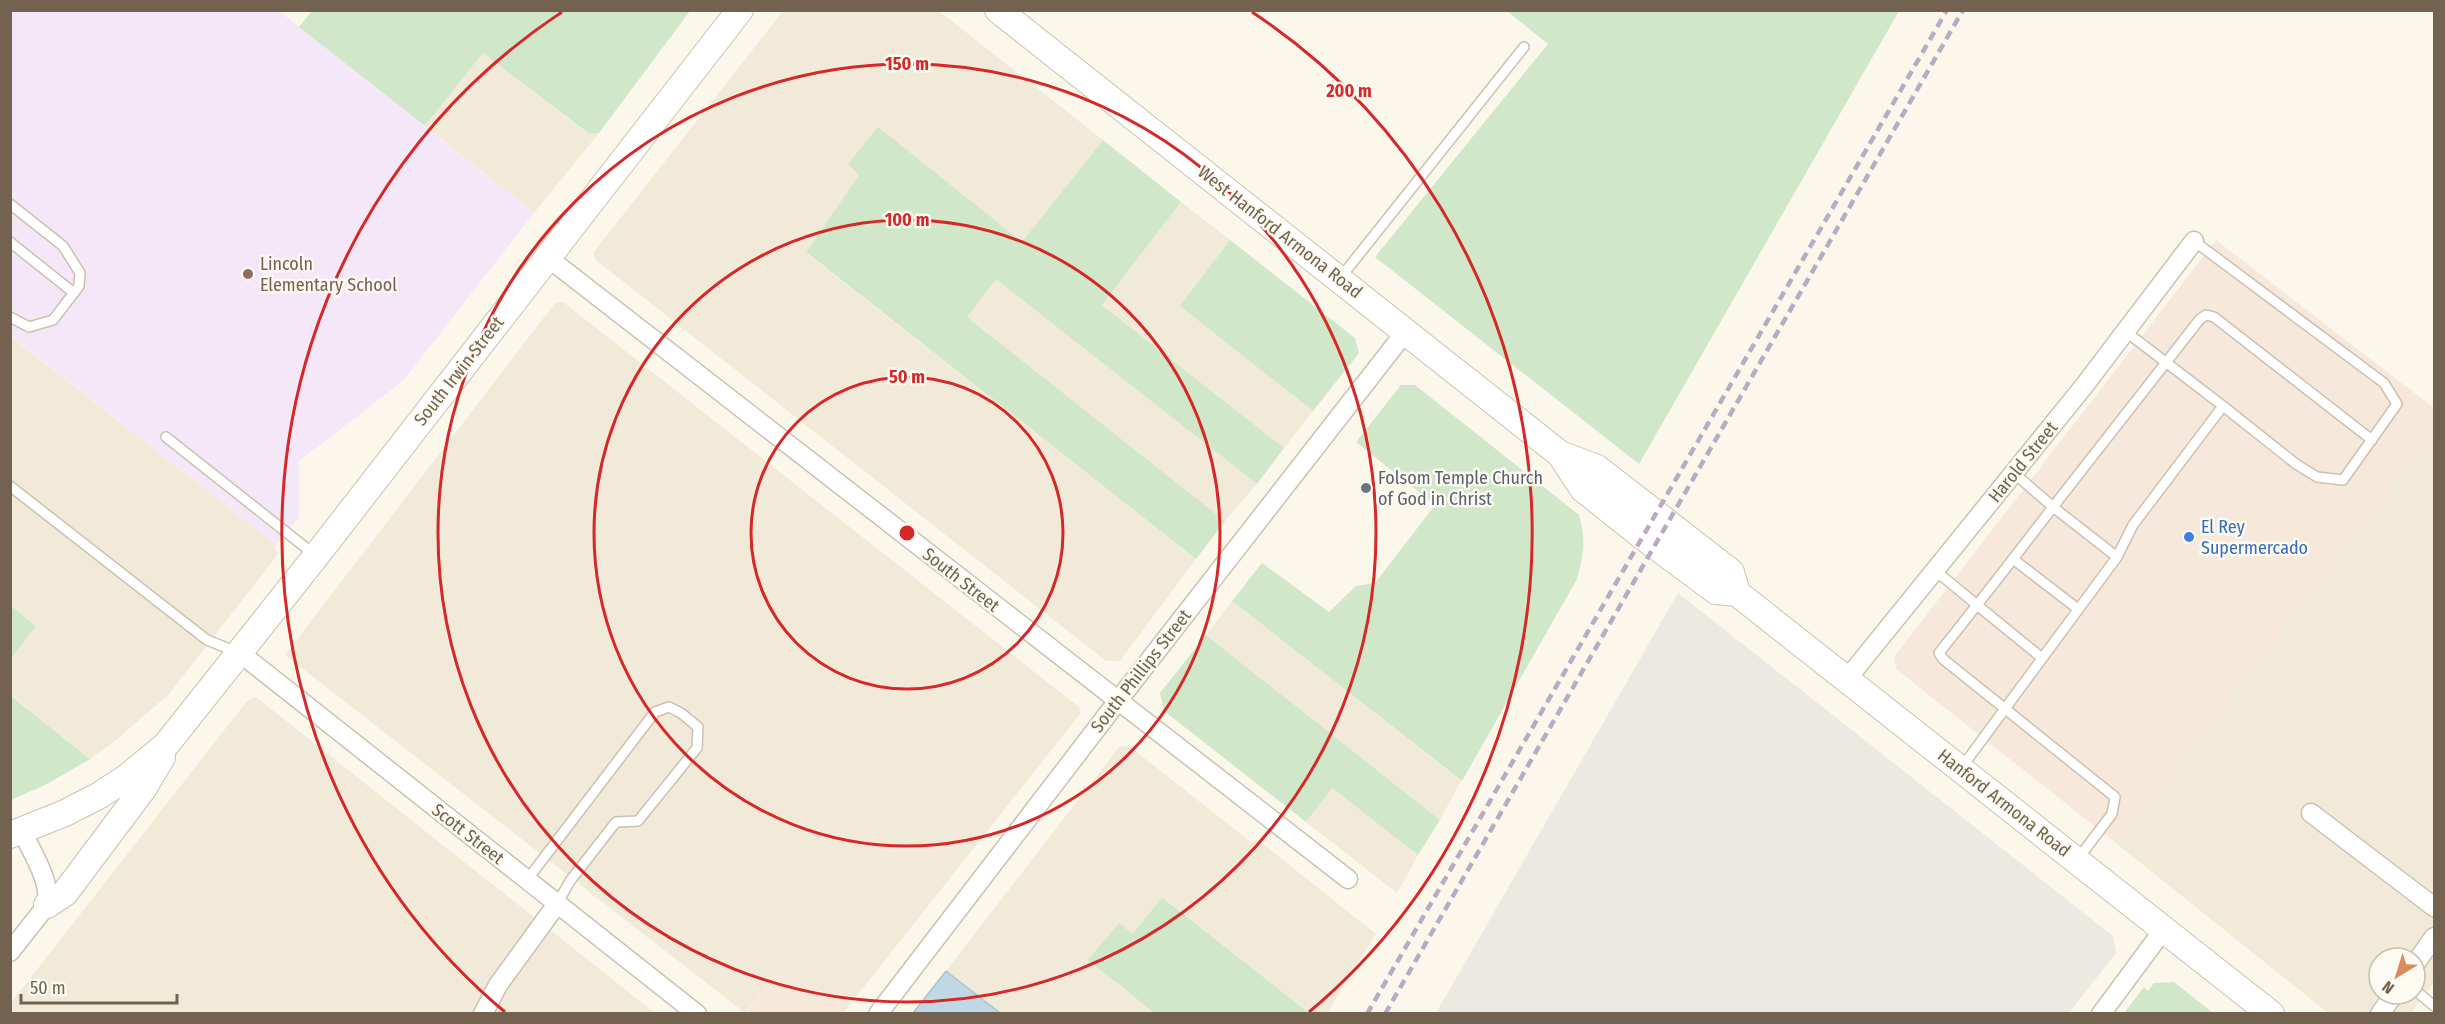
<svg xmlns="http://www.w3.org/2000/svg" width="2445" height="1024" font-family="'Fira Sans Condensed',sans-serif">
<rect width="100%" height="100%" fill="#fbf7ea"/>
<path fill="#f2ead9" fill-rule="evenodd" d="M783 11H939L1103 140 1023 242 859 175 806 253 1196 559 1120 661H1106L597 261 593 253Z
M483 53 588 134 599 133 534 213 425 126Z
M1181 202 1230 240 1181 306 1313 411 1284 448 1102 305Z
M996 278 1257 484 1225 521 967 317Z
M563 302 1079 707 1080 714 844 1012 785 964 745 1013 285 655 555 303Z
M10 336 276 545 274 548 279 553 169 694 115 741 90 759 11 695V659L36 626 11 606Z
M2434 432V982L2411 1013H2328L2117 844ZM2379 958H2415V994H2379Z
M1232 601 1461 781 1440 820 1206 635Z
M256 697 655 1013 11 1014 10 1004 247 701Z
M1129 746 1252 843 1257 839 1376 934 1327 1013H1309L1163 897 1113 981 1154 1013H1000L946 971 1119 747Z
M1332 788 1418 855 1397 893 1306 822Z"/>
<path fill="#f6e9dc" d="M2216 240 2434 408V432L2117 844 1896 669 1894 657Z
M785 964 844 1012 843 1013H746Z"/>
<path fill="#ece9e3" d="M1678 593 2113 936 2116 953 2069 1013H1436Z"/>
<path fill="#f4e7f7" d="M10 11H279L534 213 403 381 299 461V517L276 545 11 336Z"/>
<path fill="#d1e7ca" d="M312 11V10L690 11 599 133 589 134 483 53 425 126 299 27Z
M1507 11H1899L1639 464 1375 257 1548 44Z
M878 127 1022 242 1103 140 1181 202 1102 305 1284 448 1257 484 996 279 967 317 1225 521 1196 559 806 252 859 175 848 164Z
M1230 240 1355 338 1359 353 1313 411 1180 306Z
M1401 385H1415L1579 515C1586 541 1584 553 1577 579L1462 781 1232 601 1262 563 1329 612 1356 586 1375 583 1435 505 1356 442Z
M11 606 36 626 11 659Z
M1206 635 1440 820 1418 855 1332 788 1306 822 1164 711 1160 693Z
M10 695 90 759 47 784 11 800Z
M1162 897 1309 1013H1154L1088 960 1119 923 1133 934Z
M2174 982 2213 1013H2124L2144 987 2148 991 2154 983Z"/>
<path fill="#c0d8e3" stroke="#a8c5d3" stroke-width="1.5" d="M946 971 1000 1013H913Z"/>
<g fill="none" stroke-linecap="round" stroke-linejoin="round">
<g stroke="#ccc1b1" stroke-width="12">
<path id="lane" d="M10 204 63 246 80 273 79 286 53 320 29 327 10 317
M2194 241 2384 383 2397 404 2343 480 2317 477 2296 464 2223 406
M10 242 74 293
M1341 277 1524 47
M166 437 315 555
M2014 473 2053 507 2013 559 2078 609
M10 486 207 640 237 652
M2117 557 2053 507 2200 319 2206 315 2214 317 2372 440
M2013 559 1977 605 2042 658
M1936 571 1977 605 1939 653 1943 659 2115 797 2112 814 2077 860
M1962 767 2117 557 2133 525 2223 406 2125 331
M527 880 655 712 669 707 681 713 698 727 697 748 638 821 616 822 570 881 557 904
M2415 990 2434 1006"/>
</g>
<g stroke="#ccc1b1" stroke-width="21">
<path id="street" d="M547 257 1348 879
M240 653 697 1014
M1847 679 2084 386 2194 241
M2311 813 2434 907
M10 952 47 905C51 880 32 853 22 831
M2415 964 2434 937
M483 1014 498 985 557 904
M878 1014 1117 702 1406 331
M2101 1014 2164 929
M2380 1014 2394 994"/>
</g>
<g stroke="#cec2af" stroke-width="28">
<path id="secondary" d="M998 10 1560 454 1597 468 1731 572 1737 593
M1560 454 1583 489 1642 536 1716 591 1737 593 2271 1014
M10 835 65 813 100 795 126 778 166 745 316 556 740 10
M47 905 65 893 143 789 162 757"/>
</g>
<use href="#lane" stroke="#fff" stroke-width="9"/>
<use href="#street" stroke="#fff" stroke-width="18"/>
<use href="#secondary" stroke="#fff" stroke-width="26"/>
<path stroke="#bca9c4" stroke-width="4.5" stroke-dasharray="9 6" stroke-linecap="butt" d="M1367 1014 1947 10
M1385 1014 1963 10"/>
</g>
<g fill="none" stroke="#d62828" stroke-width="3">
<circle cx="907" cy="533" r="156"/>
<circle cx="907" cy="533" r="313"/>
<circle cx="907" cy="533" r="469"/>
<path d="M505 1012A625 625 0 0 1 562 12M1252 12A625 625 0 0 1 1309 1012"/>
</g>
<circle fill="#8d6e63" stroke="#fdfbf1" stroke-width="2" cx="248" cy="274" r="6"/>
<circle fill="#6b7280" stroke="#fdfbf1" stroke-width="2" cx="1366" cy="488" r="6"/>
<circle fill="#3f7fe0" stroke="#fdfbf1" stroke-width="2" cx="2189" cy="537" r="6"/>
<g text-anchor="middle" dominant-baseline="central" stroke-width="5" stroke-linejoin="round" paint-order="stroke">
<g font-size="18" fill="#736250" stroke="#fdfbf1">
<text transform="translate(1280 232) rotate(38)">West Hanford Armona Road</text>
<text transform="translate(459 371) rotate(-52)">South Irwin Street</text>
<text transform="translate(2023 462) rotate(-51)">Harold Street</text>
<text transform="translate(961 580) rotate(38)">South Street</text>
<text transform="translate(1141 671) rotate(-52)">South Phillips Street</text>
<text transform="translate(2004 803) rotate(38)">Hanford Armona Road</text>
<text transform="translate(468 834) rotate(38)">Scott Street</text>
</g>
<g font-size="18" fill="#785e54" stroke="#fdfbf1" text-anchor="start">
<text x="260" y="264">Lincoln<tspan x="260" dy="21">Elementary School</tspan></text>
</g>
<g font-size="18" fill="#5b616d" stroke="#fdfbf1" text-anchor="start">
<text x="1378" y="478">Folsom Temple Church<tspan x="1378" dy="21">of God in Christ</tspan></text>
</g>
<g font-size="18" fill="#366cbe" stroke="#fdfbf1" text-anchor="start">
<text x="2201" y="527">El Rey<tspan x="2201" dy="21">Supermercado</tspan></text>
</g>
</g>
<circle cx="907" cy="533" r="9" fill="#d62828" stroke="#fdfbf1" stroke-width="3"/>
<g font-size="18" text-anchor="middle" font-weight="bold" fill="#d62828" stroke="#fdfbf1" stroke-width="5" stroke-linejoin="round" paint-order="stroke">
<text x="907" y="70">150 m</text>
<text x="1349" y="97">200 m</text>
<text x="907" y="226">100 m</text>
<text x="907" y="383">50 m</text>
</g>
<rect width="2445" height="1024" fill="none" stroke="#736250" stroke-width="24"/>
<g transform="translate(2397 976) rotate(218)"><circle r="28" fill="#fdfbf1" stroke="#c6beb1" stroke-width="1.5"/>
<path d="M0-4.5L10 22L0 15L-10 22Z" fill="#d78d5d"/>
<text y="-9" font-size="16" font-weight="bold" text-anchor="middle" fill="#736250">N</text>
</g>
<path d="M21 994v9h156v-9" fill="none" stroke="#736250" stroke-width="3"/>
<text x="30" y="994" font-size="18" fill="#736250" stroke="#fdfbf1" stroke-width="4.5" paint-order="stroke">50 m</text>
</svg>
